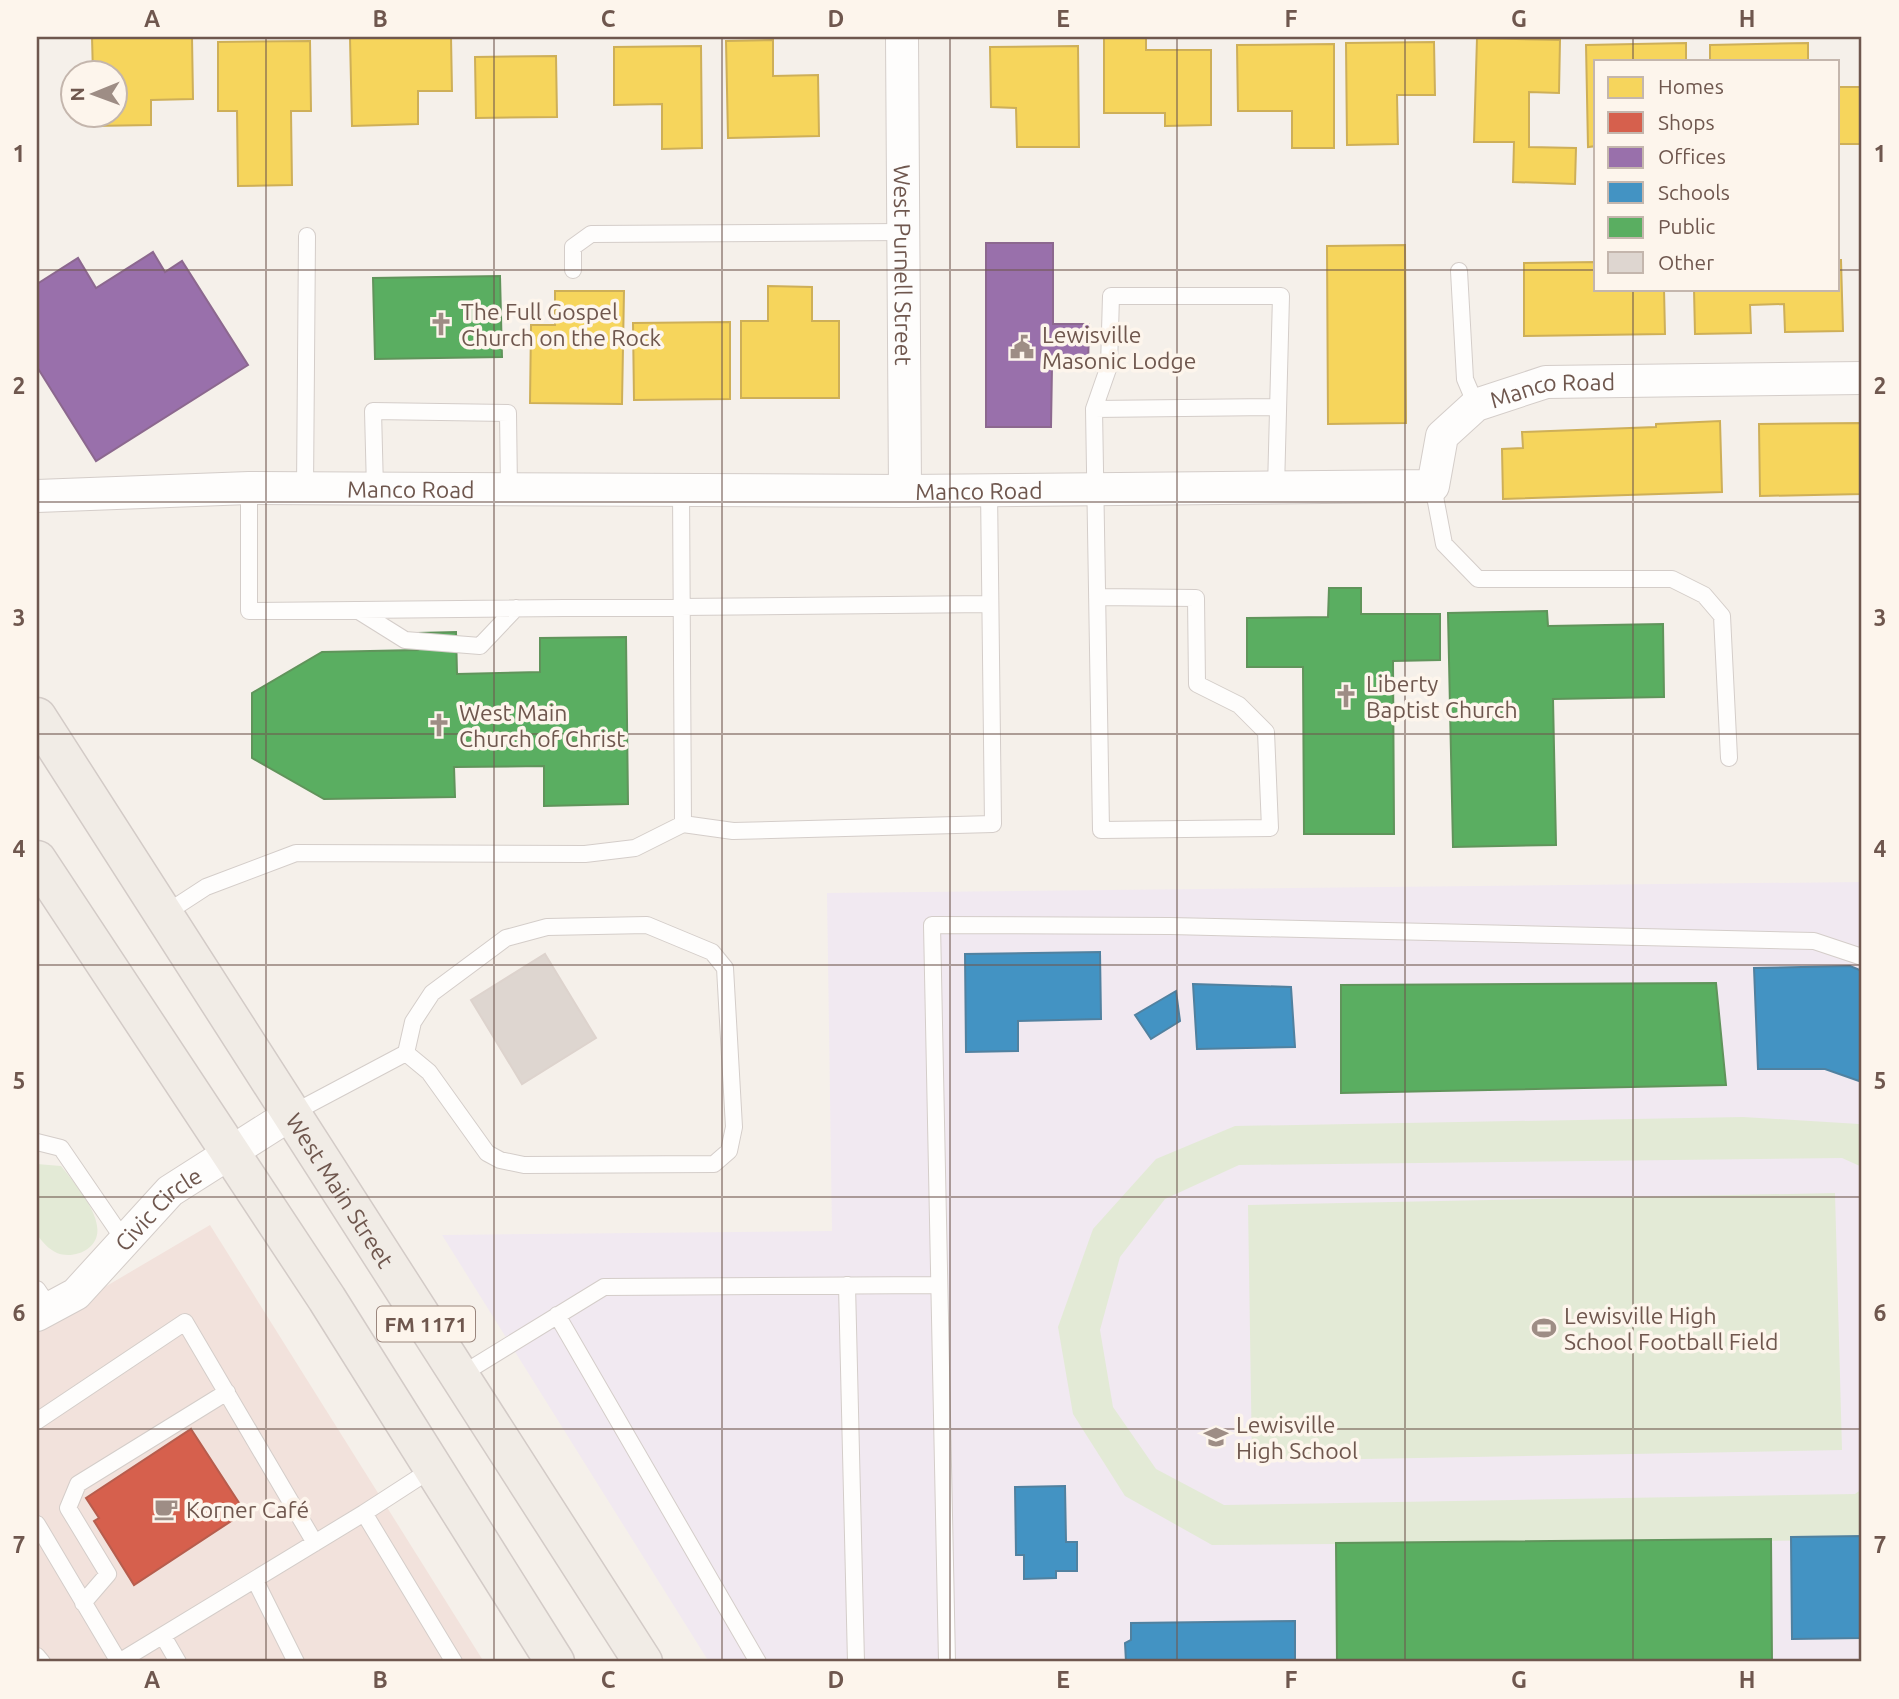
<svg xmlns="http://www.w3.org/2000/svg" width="1899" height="1699" font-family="Ubuntu,sans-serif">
<rect width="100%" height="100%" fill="#f5f0ea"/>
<path fill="#f2e2dc" d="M210 1225 484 1662H37V1327Z"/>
<path fill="#f1e9f1" d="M1862 882V1662H709L442 1235 832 1231 827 893Z"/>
<path fill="#e3ead6" d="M1743 1117 1859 1124 1862 1126V1167L1842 1158 1239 1165 1165 1199 1120 1257 1100 1330 1113 1407 1156 1469 1224 1505 1855 1494 1862 1489V1540L1212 1545 1125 1496 1073 1414 1058 1327 1093 1229 1156 1159 1235 1126Z
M37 1164 61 1166C73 1181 95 1207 97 1226 101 1248 75 1260 57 1253 48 1249 42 1241 37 1235Z
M1835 1193 1842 1450 1252 1461 1248 1205Z"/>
<path fill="#f6d55c" stroke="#ceaf58" stroke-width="2" d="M92 37H192L193 99 151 100V125L94 126V116H116V74H93Z
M451 37 452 91H418V124L352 126 350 38Z
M1104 37H1146V50H1211V125L1165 126V113H1104Z
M1477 38 1560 40 1559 93 1529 92V147L1576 148 1575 184 1513 182 1514 142H1474Z
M773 40V76L818 75 819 136 728 138 726 41Z
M310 41 311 111H291L292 185 238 186 237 111H218V42Z
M1434 42 1435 95H1397L1398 144 1347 145 1346 43Z
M1686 43V61H1596V146L1588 147 1586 45Z
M1808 43V61H1710V45Z
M1334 44V148H1292V111H1238L1237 45Z
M701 46 702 148 662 149V104L614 105V47Z
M1078 46 1079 147H1017L1016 108 991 107 990 47Z
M556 56 557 117 476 118 475 57Z
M1838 87H1862V144H1838Z
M1405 245 1406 423 1328 424 1327 246Z
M1838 260H1841L1843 331 1785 332 1784 304 1750 305 1751 333 1695 334 1694 289H1838Z
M1596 262V289H1664L1665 334 1524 336V263Z
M768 286 812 287V321H839V398H741V321H768Z
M555 291H624L622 404 530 403 531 325H555Z
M730 322V399L634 400 633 323Z
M1720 421 1722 492 1503 499 1502 449 1523 448 1522 432 1656 427V424Z
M1862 423V494L1760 496 1759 424Z"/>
<path fill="#d6604d" stroke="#b75d4d" stroke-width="2" d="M191 1429 245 1512 134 1585 94 1521 99 1518 86 1498Z"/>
<path fill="#9970ab" stroke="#8c688f" stroke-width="2" d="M986 243H1053V324H1089L1088 367H1052L1051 427H986Z
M153 252 165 272 182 261 248 365 96 461 37 367V284L78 258 96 288Z"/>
<path fill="#4393c3" stroke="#5081a0" stroke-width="2" d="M1100 952 1101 1019 1018 1021V1051L966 1052 965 954Z
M1850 966 1862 971V1082L1825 1069H1758L1754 968Z
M1193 984 1291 987 1295 1047 1197 1049Z
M1176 991 1180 1021 1151 1039 1135 1015Z
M1065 1486 1066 1542H1077V1571H1056V1578L1024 1579V1555H1016L1015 1487Z
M1862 1536V1638L1792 1639 1791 1537Z
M1295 1621V1662H1126L1125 1643 1131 1640V1623Z"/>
<path fill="#5aae61" stroke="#60945b" stroke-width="2" d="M500 276 502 357 375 359 373 278Z
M1329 588H1361V614H1440V660L1393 661 1394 834H1304L1303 667H1247V618L1328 617Z
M1547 611 1548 626 1663 624 1664 697 1553 699 1556 845 1453 847 1448 613Z
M456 632 457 674 540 672V638L626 637 628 804 544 806V766L454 767 455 797 324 799 252 758V693L322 652 418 650V633Z
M1716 983 1726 1085 1341 1093V985Z
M1771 1539 1772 1662H1337L1336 1543Z"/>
<path fill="#ded6d0" stroke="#ddd3cd" stroke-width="2" d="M545 954 596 1038 522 1084 471 1000Z"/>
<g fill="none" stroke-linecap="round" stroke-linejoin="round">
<g stroke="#d4cdc9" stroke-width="18">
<path id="lane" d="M573 270V247L591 234 902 232
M1459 271 1465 379 1476 405
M1094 409 1278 407
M1433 486 1444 544 1478 579H1672L1704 595 1722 616 1729 758
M249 488V611L990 604
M305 489 307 236
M375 489 373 411 508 413 509 490
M1097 597 1196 598 1197 684 1239 705 1266 732 1270 828 1101 830 1094 409 1109 366 1111 296H1281L1276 488
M357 610 405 640 480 646 516 608
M683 824 733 831 993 824 989 490
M163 915 206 887 296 853 585 854 635 848 683 824 681 489
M647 925 712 952 725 968 734 1127 729 1151 714 1164 524 1165 500 1160 487 1153 429 1072 406 1053 413 1022 432 993 506 938 547 927Z
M291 1114 406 1053
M37 1142 61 1148 124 1240
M847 1285 856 1662
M37 1289 50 1308
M557 1315 758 1662
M459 1376 604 1287 939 1285
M37 1421 185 1322 315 1543
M364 1513 435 1467
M37 1524 119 1662
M255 1580 296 1662
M83 1603 108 1574 68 1508 78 1484 227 1392
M163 1636 178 1662
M37 1656 42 1662
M119 1662 364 1513 454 1662
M947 1662 932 925 1170 926 1814 941 1862 957"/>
</g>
<g stroke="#d4cdc9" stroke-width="34">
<g id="street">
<path id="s1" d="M902 37 905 491"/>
<path id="s2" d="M37 496 249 488 905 491 1433 486 1442 436 1476 405 1546 382 1862 378"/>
<path id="s3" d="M37 1315 76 1294 170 1191 291 1114"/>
</g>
</g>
<g stroke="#d3cbc7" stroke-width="41">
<g id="primary">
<path id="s4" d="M37 717 643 1662"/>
<path d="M37 860 327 1299 555 1662"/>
</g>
</g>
<use href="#lane" stroke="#fefdfc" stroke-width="16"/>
<use href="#street" stroke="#fefdfc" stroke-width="32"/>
<use href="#primary" stroke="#f1ece6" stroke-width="38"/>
</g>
<path fill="none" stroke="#6f574e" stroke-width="2" stroke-opacity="0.55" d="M266 37V1662M494 37V1662M722 37V1662M950 37V1662M1177 37V1662M1405 37V1662M1633 37V61M37 270H1596M1838 270H1862M1633 289V1662M37 502H1862M37 734H1862M37 965H1862M37 1197H1862M37 1429H1862"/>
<defs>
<g id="church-bare" transform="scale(1.89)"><path d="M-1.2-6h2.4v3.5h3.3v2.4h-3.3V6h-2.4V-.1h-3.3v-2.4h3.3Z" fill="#9e8d85" stroke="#fdf5ec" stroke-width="2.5" paint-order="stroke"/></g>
<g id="civic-bare" transform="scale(1.89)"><path d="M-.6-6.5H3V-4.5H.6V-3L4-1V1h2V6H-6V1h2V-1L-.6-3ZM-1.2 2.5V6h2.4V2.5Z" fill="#9e8d85" stroke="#fdf5ec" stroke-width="2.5" paint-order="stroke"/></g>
<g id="stadium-bare" transform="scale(1.89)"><path d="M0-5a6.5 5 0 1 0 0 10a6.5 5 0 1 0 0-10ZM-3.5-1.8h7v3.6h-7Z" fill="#9e8d85" stroke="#fdf5ec" stroke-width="2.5" paint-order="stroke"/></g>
<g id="school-bare" transform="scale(1.89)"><path d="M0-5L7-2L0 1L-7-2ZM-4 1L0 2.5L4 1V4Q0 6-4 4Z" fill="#9e8d85" stroke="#fdf5ec" stroke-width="2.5" paint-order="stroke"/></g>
<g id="cafe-bare" transform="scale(1.89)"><path d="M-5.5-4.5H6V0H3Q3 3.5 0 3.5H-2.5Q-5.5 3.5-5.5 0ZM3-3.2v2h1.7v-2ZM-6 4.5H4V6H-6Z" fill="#9e8d85" stroke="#fdf5ec" stroke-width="2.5" paint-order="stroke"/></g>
</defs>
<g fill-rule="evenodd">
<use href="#church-bare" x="441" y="324"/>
<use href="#civic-bare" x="1022" y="347"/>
<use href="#church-bare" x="1346" y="696"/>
<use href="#church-bare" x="439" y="725"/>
<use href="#stadium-bare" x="1544" y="1328"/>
<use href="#school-bare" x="1216" y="1437"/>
<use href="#cafe-bare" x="166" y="1509"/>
</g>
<g text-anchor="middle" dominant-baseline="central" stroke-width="7" stroke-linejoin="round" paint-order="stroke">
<rect fill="#fdf5ec" stroke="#9a867d" stroke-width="2" x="377" y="1306.5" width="98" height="35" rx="5"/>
<g font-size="21" font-weight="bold" fill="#6f574e">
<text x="426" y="1324">FM 1171</text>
</g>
<g font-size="23" fill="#6f574e" stroke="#fdf5ec">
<text stroke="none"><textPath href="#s1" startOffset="228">West Purnell Street</textPath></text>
<text stroke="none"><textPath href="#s2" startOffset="1572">Manco Road</textPath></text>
<text stroke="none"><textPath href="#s2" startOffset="374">Manco Road</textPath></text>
<text stroke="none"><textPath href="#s2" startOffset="942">Manco Road</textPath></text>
<text stroke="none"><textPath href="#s4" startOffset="562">West Main Street</textPath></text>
<text stroke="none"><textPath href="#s3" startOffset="163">Civic Circle</textPath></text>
</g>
<g font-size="23" fill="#6f574e" stroke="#fdf5ec" text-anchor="start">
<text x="461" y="311">The Full Gospel<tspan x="461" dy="26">Church on the Rock</tspan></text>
<text x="1042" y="334">Lewisville<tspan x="1042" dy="26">Masonic Lodge</tspan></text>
<text x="1366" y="683">Liberty<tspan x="1366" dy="26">Baptist Church</tspan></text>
<text x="459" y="712">West Main<tspan x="459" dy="26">Church of Christ</tspan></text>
<text x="1564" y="1315">Lewisville High<tspan x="1564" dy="26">School Football Field</tspan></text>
<text x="1236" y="1424">Lewisville<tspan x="1236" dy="26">High School</tspan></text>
<text x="186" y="1509">Korner Café</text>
</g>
</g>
<rect width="1899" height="1699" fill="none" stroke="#fdf5ec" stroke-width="77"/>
<rect x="1594" y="60" width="245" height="231" fill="#fdf5ec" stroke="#c4b6ad" stroke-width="2"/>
<rect x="1608" y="77" width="35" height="21" fill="#f6d55c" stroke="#c4b6ad" stroke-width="2"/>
<text x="1658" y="94" font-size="21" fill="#6f574e">Homes</text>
<rect x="1608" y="112" width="35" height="21" fill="#d6604d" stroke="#c4b6ad" stroke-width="2"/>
<text x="1658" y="130" font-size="21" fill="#6f574e">Shops</text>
<rect x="1608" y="147" width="35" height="21" fill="#9970ab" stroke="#c4b6ad" stroke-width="2"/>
<text x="1658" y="164" font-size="21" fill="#6f574e">Offices</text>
<rect x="1608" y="182" width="35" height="21" fill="#4393c3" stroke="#c4b6ad" stroke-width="2"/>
<text x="1658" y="200" font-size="21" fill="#6f574e">Schools</text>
<rect x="1608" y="217" width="35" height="21" fill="#5aae61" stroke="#c4b6ad" stroke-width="2"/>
<text x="1658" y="234" font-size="21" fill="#6f574e">Public</text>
<rect x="1608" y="252" width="35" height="21" fill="#ded6d0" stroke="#c4b6ad" stroke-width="2"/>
<text x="1658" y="270" font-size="21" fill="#6f574e">Other</text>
<g transform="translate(94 94) rotate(269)"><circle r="33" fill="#fdf5ec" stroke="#c4b6ad" stroke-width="2"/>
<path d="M0-5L12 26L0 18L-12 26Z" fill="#9e8d85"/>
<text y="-10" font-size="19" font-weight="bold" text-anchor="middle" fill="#6f574e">N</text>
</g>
<rect x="38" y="38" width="1822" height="1622" fill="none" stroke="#6f574e" stroke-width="2.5"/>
<g font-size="23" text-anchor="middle" font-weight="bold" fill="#6f574e">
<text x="152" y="27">A</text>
<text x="380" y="27">B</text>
<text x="608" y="27">C</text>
<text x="836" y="27">D</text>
<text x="1063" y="27">E</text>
<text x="1291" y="27">F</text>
<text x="1519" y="27">G</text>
<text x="1747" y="27">H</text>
<text x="19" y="162">1</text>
<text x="1880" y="162">1</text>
<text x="19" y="394">2</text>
<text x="1880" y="394">2</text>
<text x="19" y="626">3</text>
<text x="1880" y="626">3</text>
<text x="19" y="857">4</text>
<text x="1880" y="857">4</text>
<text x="19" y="1089">5</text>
<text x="1880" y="1089">5</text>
<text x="19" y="1321">6</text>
<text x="1880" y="1321">6</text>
<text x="19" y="1553">7</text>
<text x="1880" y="1553">7</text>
<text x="152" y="1688">A</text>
<text x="380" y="1688">B</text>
<text x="608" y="1688">C</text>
<text x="836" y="1688">D</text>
<text x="1063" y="1688">E</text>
<text x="1291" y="1688">F</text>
<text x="1519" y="1688">G</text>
<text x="1747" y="1688">H</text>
</g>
</svg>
